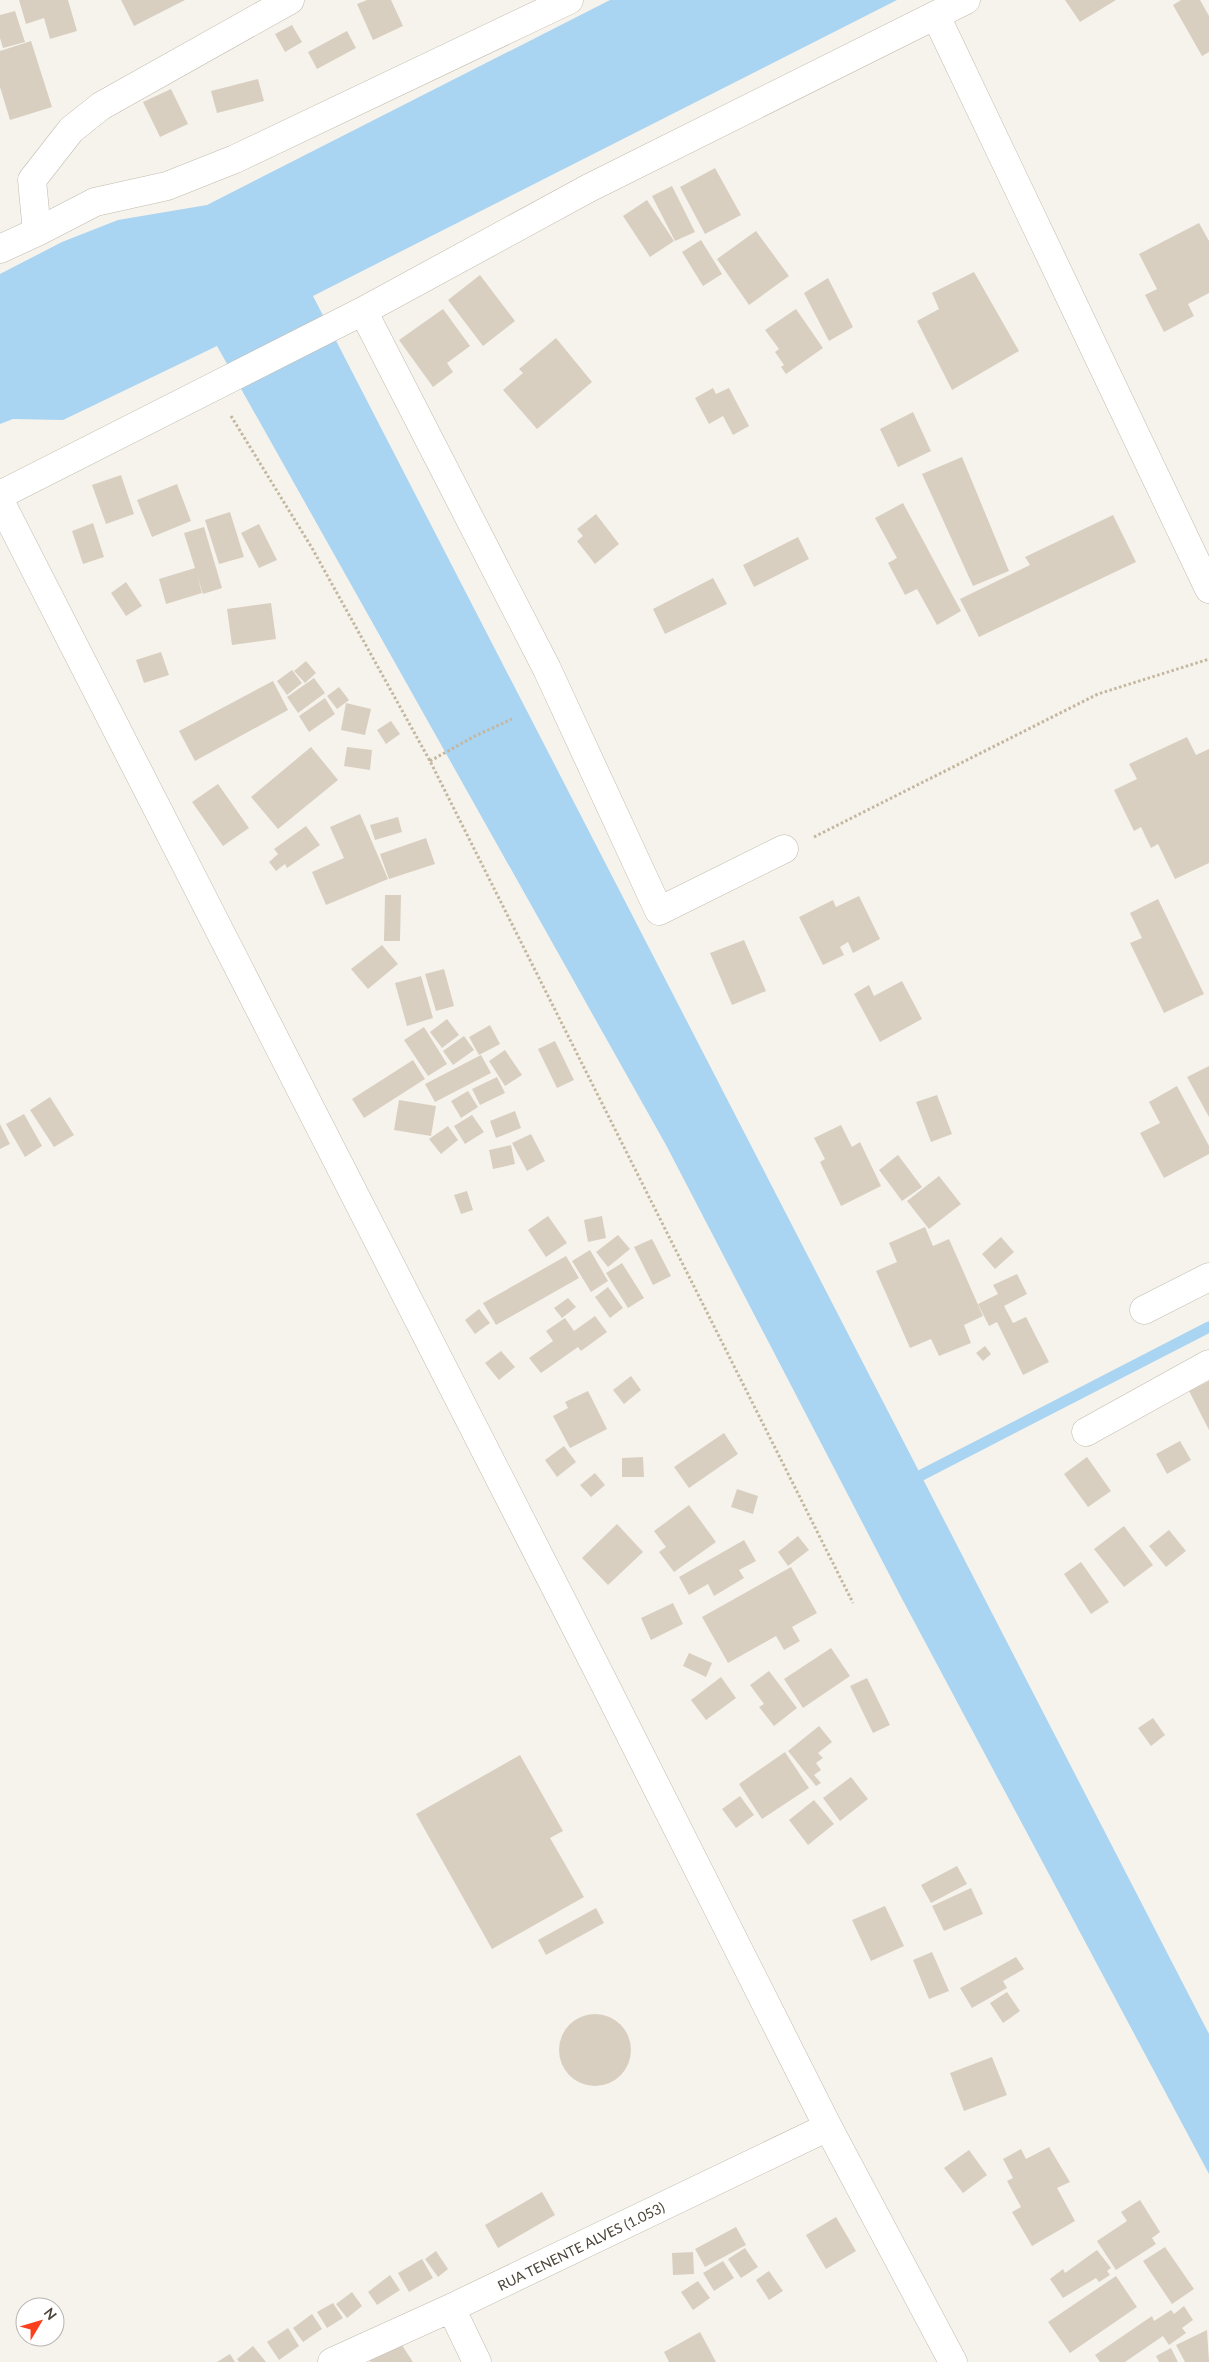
<svg xmlns="http://www.w3.org/2000/svg" width="1209" height="2362" font-family="Lato,sans-serif">
<rect width="100%" height="100%" fill="#f6f3ec"/>
<path fill="#a9d4f2" d="M610 0H897L313 296 1209 2034V2174L900 1595 666 1145 217 346 63 420 13 419 0 424V274L62 242 118 220 207 205Z"/>
<g fill="none" stroke-linecap="round" stroke-linejoin="round">
<path stroke="#a9d4f2" stroke-width="11" d="M908 1482 1209 1327"/>
</g>
<path fill="#d8cfc1" d="M19 0H68L77 31 50 39 44 18 26 24Z
M121 0H185L134 26Z
M367 0H391L403 26 373 40 357 4Z
M1065 0H1116L1080 22Z
M1181 0H1200L1209 16V52L1202 56 1173 5Z
M15 11 25 42 3 48 0 38V15Z
M292 25 302 42 285 52 275 34Z
M347 31 356 48 317 69 308 52Z
M31 41 52 107 10 120 0 87V51Z
M258 79 264 101 217 113 211 91Z
M171 89 188 124 160 137 143 102Z
M715 168 741 215 705 234 680 187Z
M672 186 695 232 675 241 652 196Z
M647 200 674 241 650 257 623 216Z
M1199 223 1209 241V293L1188 304 1194 316 1164 332 1145 295 1157 289 1139 254Z
M756 231 789 276 749 305 717 259Z
M701 240 722 274 703 286 682 252Z
M974 272 1019 351 952 390 917 321 939 309 932 293Z
M480 275 515 321 483 346 448 300Z
M828 278 853 327 829 341 804 293Z
M443 309 470 346 447 363 453 372 433 387 399 340Z
M796 309 823 348 786 374 781 367 784 365 775 352 779 349 765 330Z
M556 338 592 382 537 429 503 390 523 373 519 369Z
M713 388 716 394 729 388 749 426 733 435 723 416 709 424 695 398Z
M913 412 931 451 898 467 880 429Z
M962 457 1009 571 973 586 922 474Z
M121 475 134 514 106 524 92 485Z
M177 484 191 521 152 537 137 500Z
M903 503 961 611 937 625 917 589 905 595 888 563 897 558 875 518Z
M230 512 244 557 219 564 205 520Z
M596 514 619 544 595 564 577 541 583 536 577 529Z
M1113 515 1136 562 979 637 960 599 1030 565 1025 557Z
M93 523 104 557 83 564 72 531Z
M259 524 277 560 259 568 241 533Z
M204 527 222 588 203 594 197 575 202 593 166 604 159 579 195 568 184 533Z
M798 537 809 559 754 587 743 565Z
M713 578 727 604 665 634 653 609Z
M126 582 142 606 126 616 111 593Z
M271 603 276 639 232 645 227 609Z
M161 652 169 675 144 683 136 660Z
M306 661 316 673 305 683 294 671Z
M292 670 302 683 287 695 277 681Z
M314 678 325 693 298 713 287 697Z
M273 681 288 710 195 761 179 731Z
M339 687 349 700 337 709 327 696Z
M325 698 335 714 309 732 299 716Z
M346 703 371 709 365 735 341 730Z
M391 721 400 734 386 744 377 730Z
M1187 737 1196 755 1209 749V863L1175 879 1158 844 1151 848 1141 827 1134 831 1114 790 1137 779 1129 764Z
M311 747 338 780 278 829 251 797Z
M347 747 372 750 370 770 344 766Z
M218 784 249 828 223 846 192 802Z
M360 814 388 879 326 905 312 872 344 858 330 827Z
M398 817 402 832 375 840 370 825Z
M306 826 320 845 287 868 285 864 276 871 269 862 278 854 274 849Z
M426 838 435 864 389 879 380 854Z
M385 895H401L400 941H384Z
M859 896 880 939 853 953 848 942 840 947 844 955 823 965 799 917 833 900 836 907Z
M1158 899 1204 994 1164 1013 1130 943 1142 938 1130 913Z
M744 940 766 991 732 1005 710 953Z
M382 945 398 964 368 989 351 969Z
M444 969 454 1006 436 1011 425 974Z
M421 976 433 1018 407 1026 395 983Z
M902 981 922 1019 880 1042 854 994 869 985 874 996Z
M447 1019 459 1035 442 1048 430 1032Z
M490 1025 500 1044 479 1055 469 1037Z
M424 1027 447 1064 428 1076 404 1040Z
M464 1036 474 1050 453 1065 443 1051Z
M555 1041 574 1080 557 1088 538 1049Z
M505 1050 522 1075 505 1086 489 1061Z
M481 1055 491 1073 435 1102 425 1084Z
M413 1060 425 1079 364 1118 352 1099Z
M1209 1066V1117L1187 1077Z
M497 1077 505 1093 480 1105 472 1089Z
M1177 1086 1209 1146V1154L1164 1178 1140 1133 1160 1123 1149 1102Z
M468 1091 478 1107 461 1118 451 1101Z
M937 1095 952 1134 931 1142 916 1102Z
M50 1097 74 1135 54 1147 30 1110Z
M399 1100 436 1106 431 1136 394 1130Z
M515 1111 521 1128 496 1138 490 1121Z
M24 1114 42 1146 25 1157 6 1124Z
M472 1115 484 1132 465 1144 454 1126Z
M0 1124 10 1144 0 1149Z
M841 1125 852 1147 860 1142 881 1186 841 1206 820 1162 825 1159 814 1138Z
M448 1126 458 1140 441 1154 429 1139Z
M531 1134 545 1161 527 1171 512 1143Z
M511 1145 515 1164 493 1169 489 1150Z
M898 1155 922 1187 902 1201 879 1170Z
M939 1176 961 1204 929 1229 907 1201Z
M467 1191 473 1210 461 1214 454 1195Z
M548 1216 567 1243 546 1257 528 1230Z
M602 1216 606 1238 588 1242 584 1220Z
M925 1227 933 1246 949 1239 983 1316 964 1325 971 1343 939 1356 931 1339 910 1348 876 1271 897 1262 889 1243Z
M618 1235 630 1249 608 1267 596 1252Z
M1001 1237 1014 1252 995 1269 982 1254Z
M652 1239 671 1276 653 1285 634 1247Z
M590 1250 608 1281 591 1292 572 1261Z
M566 1256 579 1278 496 1325 483 1303Z
M622 1263 644 1298 628 1308 606 1273Z
M1017 1274 1027 1294 1004 1306 1013 1323 1026 1317 1049 1362 1023 1375 997 1322 989 1326 978 1304 998 1294 993 1285Z
M608 1287 623 1308 610 1318 595 1297Z
M568 1298 576 1307 562 1318 554 1308Z
M479 1309 490 1323 475 1334 465 1320Z
M595 1316 607 1332 581 1351 578 1347 541 1373 529 1358 553 1341 546 1331 565 1318 574 1331Z
M985 1346 991 1354 983 1361 976 1353Z
M501 1351 515 1367 499 1380 485 1363Z
M631 1376 641 1390 624 1404 613 1390Z
M1209 1381V1430L1189 1391Z
M588 1391 607 1429 570 1448 553 1416 568 1408 565 1402Z
M724 1433 738 1454 689 1488 674 1467Z
M1180 1441 1191 1460 1167 1474 1156 1454Z
M564 1446 576 1462 557 1477 545 1460Z
M643 1457 644 1477H622V1458Z
M1087 1457 1111 1491 1088 1507 1064 1474Z
M595 1473 605 1485 591 1497 580 1485Z
M737 1489 758 1496 753 1514 731 1507Z
M689 1505 716 1542 674 1572 659 1552 666 1547 654 1531Z
M617 1524 643 1552 608 1585 582 1558Z
M1124 1526 1153 1565 1124 1587 1094 1549Z
M1169 1530 1186 1551 1166 1567 1149 1546Z
M798 1536 809 1550 788 1566 778 1552Z
M744 1540 756 1561 739 1570 744 1578 714 1596 708 1584 689 1595 679 1577Z
M1081 1562 1109 1602 1091 1614 1064 1574Z
M791 1567 817 1613 792 1627 800 1641 784 1650 776 1636 728 1663 702 1617Z
M673 1603 683 1624 651 1640 641 1618Z
M831 1648 850 1676 803 1708 784 1679Z
M689 1653 712 1663 706 1677 683 1666Z
M769 1671 797 1708 774 1726 759 1707 764 1704 750 1685Z
M721 1677 736 1698 706 1720 691 1700Z
M867 1678 890 1725 873 1733 850 1686Z
M1153 1718 1165 1735 1151 1746 1138 1728Z
M819 1726 832 1742 818 1753 823 1758 816 1763 821 1770 814 1775 821 1783 816 1786 788 1751Z
M785 1752 809 1788 762 1819 739 1784Z
M520 1755 563 1831 550 1838 584 1897 492 1949 416 1814Z
M851 1777 868 1799 840 1821 823 1798Z
M740 1796 754 1815 736 1828 722 1809Z
M814 1800 834 1824 808 1845 789 1820Z
M957 1866 967 1884 931 1903 921 1885Z
M971 1888 983 1914 944 1931 932 1906Z
M885 1906 904 1946 871 1961 852 1920Z
M596 1908 604 1923 546 1955 538 1940Z
M932 1952 949 1991 929 1999 913 1960Z
M1016 1957 1024 1969 1003 1981 1007 1988 972 2008 960 1988Z
M1007 1992 1020 2011 1003 2023 990 2003Z
M559 2050a36 36 0 1 1 72 0a36 36 0 1 1-72 0Z
M992 2057 1007 2095 964 2111 950 2073Z
M1049 2147 1070 2182 1057 2188 1075 2221 1032 2246 1012 2212 1021 2207 1007 2181 1013 2178 1003 2159 1021 2149 1026 2159Z
M969 2150 987 2175 963 2193 944 2168Z
M542 2192 555 2215 498 2248 485 2225Z
M1140 2200 1160 2232 1152 2238 1156 2244 1116 2270 1097 2241 1127 2221 1121 2212Z
M836 2217 856 2251 826 2269 806 2235Z
M736 2227 746 2245 705 2267 695 2249Z
M1165 2247 1194 2289 1172 2304 1143 2261Z
M745 2248 758 2267 741 2278 728 2259Z
M1097 2250 1111 2268 1107 2271 1110 2275 1099 2282 1096 2278 1063 2298 1050 2279 1063 2269 1065 2273Z
M436 2251 448 2269 438 2277 425 2259Z
M693 2252 694 2274 673 2275 672 2253Z
M422 2259 433 2278 409 2292 398 2273Z
M723 2261 734 2278 714 2291 703 2273Z
M769 2271 783 2291 769 2300 756 2280Z
M390 2275 400 2290 377 2305 368 2292Z
M1116 2276 1137 2307 1070 2353 1048 2322Z
M698 2281 710 2298 693 2310 681 2292Z
M352 2292 362 2306 347 2318 336 2304Z
M333 2303 343 2318 327 2328 317 2312Z
M1184 2306 1193 2320 1182 2328 1186 2333 1169 2345 1163 2336 1125 2362H1100L1095 2355 1152 2316 1154 2321 1171 2310 1174 2314Z
M312 2314 322 2329 303 2342 293 2328Z
M288 2328 299 2346 279 2360 267 2342Z
M1207 2330 1209 2362H1185L1176 2345Z
M700 2332 716 2362H669L664 2352Z
M396 2336 413 2362H371L366 2355Z
M253 2346 266 2362H239L237 2359Z
M1171 2348 1178 2362H1159L1156 2356Z
M230 2354 235 2362H217Z"/>
<g fill="none" stroke-linecap="round" stroke-linejoin="round">
<g stroke="#c2bbae" stroke-width="29">
<path id="street" d="M936 16 1209 589
M37 232 95 202 167 186 235 159 569 0
M0 249 37 232 32 180 71 130 101 106 290 0
M363 311 547 669 659 911 784 849
M0 495 363 311 589 188 966 0
M0 501 596 1667 828 2127 953 2362
M1144 1310 1209 1277
M1086 1432 1209 1364
M451 2308 477 2362
M332 2362 451 2308 828 2127"/>
</g>
<path stroke="#c4b79f" stroke-width="3" stroke-dasharray="2.5 2.5" stroke-linecap="butt" d="M231 416 312 548 430 761 853 1603
M430 761 475 736 512 719
M814 837 1098 694 1209 659"/>
<use href="#street" stroke="#fff" stroke-width="28"/>
</g>
<g text-anchor="middle" dominant-baseline="central" stroke-width="4.5" stroke-linejoin="round" paint-order="stroke">
<g font-size="14" fill="#4b4439" stroke="#fff">
<text transform="translate(581 2246) rotate(-26)">RUA TENENTE ALVES (1.053)</text>
</g>
</g>
<g transform="translate(40 2322) rotate(52)"><circle r="24" fill="#ffffff" stroke="#b7b4b0"/>
<path d="M0-4L9 19L0 12L-9 19Z" fill="#fc3f1d"/>
<text y="-8" font-size="14" font-weight="bold" text-anchor="middle" fill="#4b4439">N</text>
</g>
</svg>
